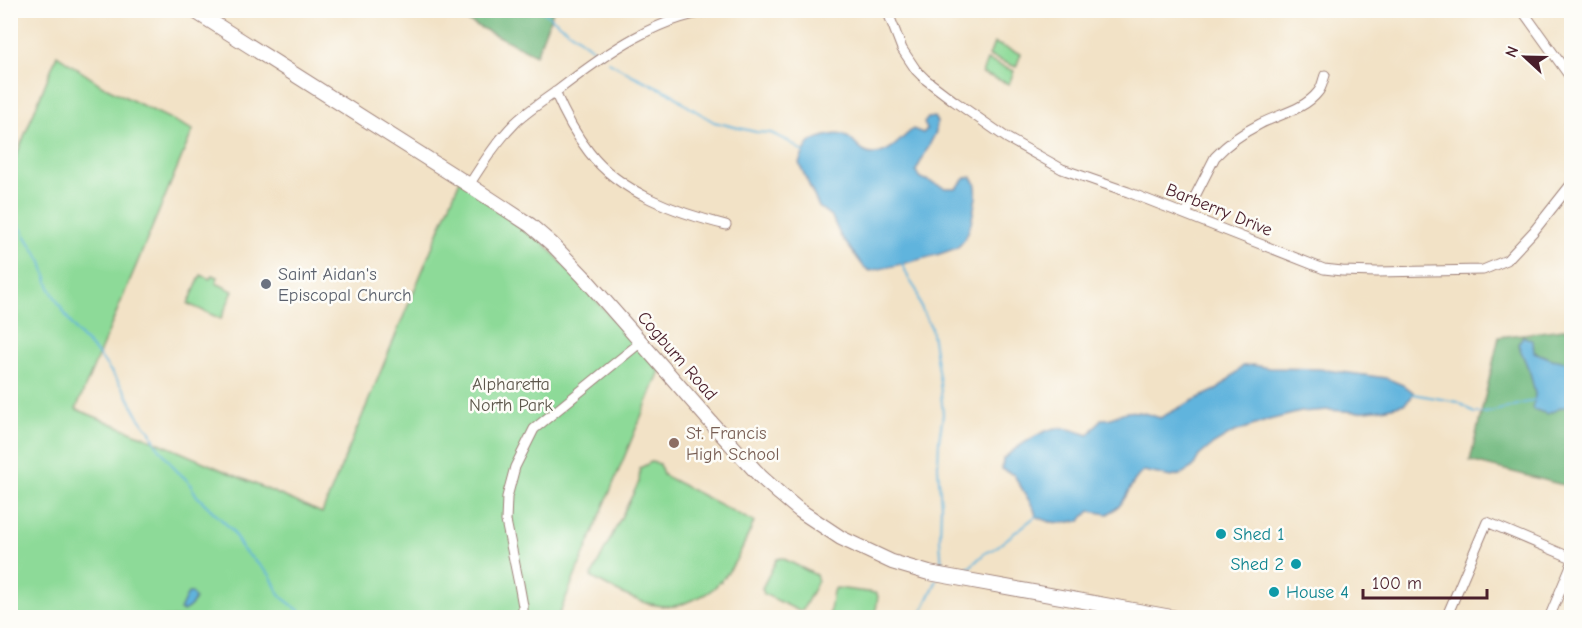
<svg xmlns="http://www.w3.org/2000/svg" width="1582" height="628" font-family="'Comic Neue',sans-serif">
<rect width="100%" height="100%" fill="#fdfcf7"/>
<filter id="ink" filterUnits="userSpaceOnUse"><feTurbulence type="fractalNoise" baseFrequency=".0167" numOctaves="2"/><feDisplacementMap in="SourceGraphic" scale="12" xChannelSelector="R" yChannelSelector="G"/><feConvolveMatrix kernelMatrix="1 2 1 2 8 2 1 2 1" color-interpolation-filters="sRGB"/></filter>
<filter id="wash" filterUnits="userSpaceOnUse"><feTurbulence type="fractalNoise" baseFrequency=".008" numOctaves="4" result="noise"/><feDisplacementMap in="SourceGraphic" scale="24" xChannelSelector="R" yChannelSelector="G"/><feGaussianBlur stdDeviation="1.35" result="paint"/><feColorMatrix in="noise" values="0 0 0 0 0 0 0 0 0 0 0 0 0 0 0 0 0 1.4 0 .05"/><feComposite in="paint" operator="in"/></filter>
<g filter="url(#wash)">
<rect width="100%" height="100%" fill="#f2e2c6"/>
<path fill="#8dda98" stroke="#6c7c62" stroke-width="1.5" d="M994 43 1021 54 1016 67 989 56Z
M57 55 103 86 193 130 76 409 157 442 322 513 462 175 545 244 660 371 558 617 11 618V169Z
M987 60 1014 71 1009 84 982 73Z
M201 275 210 279 212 275 218 277 216 283 233 291 221 319 188 304Z
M651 462 660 464 663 475 754 522C744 544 734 570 716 586 709 593 701 597 692 600 686 602 680 606 674 606 646 609 614 590 591 577L639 482 640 468Z
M782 558 816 575 818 581 803 609 799 611 764 594 762 588 777 559Z
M836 588 875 593 878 596 875 617H829L833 591Z"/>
<path fill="#72ba80" stroke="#5e6c56" stroke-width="1.5" d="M447 11H553L536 55Z
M1571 328V487L1470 461 1499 337Z"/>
<path fill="#61b4dd" stroke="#566a84" stroke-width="1.5" d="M934 117 937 122 936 132 916 171 919 177 945 188H956L966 178 972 177C979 186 976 198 974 208 972 220 969 237 959 246 949 254 885 268 870 271L864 267 840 235 832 217 819 207 799 163C807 143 809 139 831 135 838 133 843 134 849 138 858 145 862 155 875 154 891 153 901 138 913 129L923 133 927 129 924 123 928 118Z
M1523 336 1533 341 1534 352 1552 359 1571 363V407H1563L1547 414 1533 409 1535 394 1530 373 1518 344Z
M1253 365 1269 368 1319 369 1386 378 1405 386 1413 392 1411 398 1404 404 1383 409 1357 412 1329 410 1301 412 1269 420 1232 433 1212 445 1199 456 1193 467 1180 475 1171 477 1144 471C1132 479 1129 494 1120 505 1117 509 1112 511 1108 514L1090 511 1080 521C1061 522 1054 526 1036 516L1034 509 1014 475 1002 469 1003 459C1014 449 1046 426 1061 428 1070 428 1080 433 1089 435L1101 419C1113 419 1110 418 1120 414 1133 408 1148 414 1160 418L1192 401 1218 389 1243 366Z
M188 593H192L195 599C193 605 189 608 183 611L180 610Z"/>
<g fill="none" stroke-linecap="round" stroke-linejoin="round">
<path stroke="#61b4dd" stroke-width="2" d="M541 10 601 55
M609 62 632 75 672 94 686 105 714 122 756 132 771 133 788 141 806 154
M10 216 18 224 42 262 50 289 65 314 78 334 99 355 125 391 138 416 146 427 150 430 156 444 176 470 188 481 197 496 232 530 243 550 270 575 280 596 309 618
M902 263 909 279 917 291 919 302 924 314 931 327 940 383 943 414 939 441 938 467 941 506 940 539 942 569
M1413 394 1458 402 1474 413H1485L1507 408 1534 400
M943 568 959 570 970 567 985 553 994 549 1036 516
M919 618 937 580"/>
</g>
</g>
<g filter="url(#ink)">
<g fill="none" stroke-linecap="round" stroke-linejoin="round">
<g stroke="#9e8078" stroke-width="11">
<path id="street" d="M887 10 902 49 916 70 925 79 954 101 1007 138 1062 169 1128 192 1324 269 1342 271 1377 272 1483 270 1507 260 1534 231 1572 183
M1522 10 1568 74 1572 76
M555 92C564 113 575 134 589 152 620 193 678 213 726 225
M469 185C483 163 497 141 516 122 528 111 543 101 557 91 605 54 662 12 725 10
M1186 214 1215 157C1228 143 1244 132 1260 124 1279 114 1304 110 1318 92 1322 88 1323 80 1325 75
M523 618V606L519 584 506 521 507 497 515 467 534 429 641 342
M1446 618 1487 522 1572 558
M1549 618 1572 563"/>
</g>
<g stroke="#9e8078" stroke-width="16">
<path id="secondary" d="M193 10 469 185 530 225 552 244 583 276 716 428 761 477 780 494 799 510 841 538 892 562 929 573 1177 618"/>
</g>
<use href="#street" stroke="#fff" stroke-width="9"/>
<use href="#secondary" stroke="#fff" stroke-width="14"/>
</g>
</g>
<circle fill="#6b7280" stroke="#fdfcf7" stroke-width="2" cx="266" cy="284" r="6"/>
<circle fill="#8d6e63" stroke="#fdfcf7" stroke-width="2" cx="674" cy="443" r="6"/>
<g fill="#0f9aa8" stroke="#fdfcf7" stroke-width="2">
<circle cx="1221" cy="534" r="6"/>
<circle cx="1296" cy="564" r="6"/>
<circle cx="1274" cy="592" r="6"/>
</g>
<g text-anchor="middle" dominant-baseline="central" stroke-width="5" stroke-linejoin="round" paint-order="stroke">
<g font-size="18" fill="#4a1f2b" stroke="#fdfcf7">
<text transform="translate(1219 210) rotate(22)">Barberry Drive</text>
<text transform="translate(677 356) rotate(49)">Cogburn Road</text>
</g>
<g font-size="18" fill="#5b616d" stroke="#fdfcf7" text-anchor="start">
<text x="278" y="274">Saint Aidan's<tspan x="278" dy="21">Episcopal Church</tspan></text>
</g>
<g font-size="18" fill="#5e574c" stroke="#fdfcf7">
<text x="511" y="384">Alpharetta<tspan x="511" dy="21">North Park</tspan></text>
</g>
<g font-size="18" fill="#785e54" stroke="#fdfcf7" text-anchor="start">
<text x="686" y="433">St. Francis<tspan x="686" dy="21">High School</tspan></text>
</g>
<g font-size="18" fill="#0d838f" stroke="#fdfcf7" text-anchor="start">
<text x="1233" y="534">Shed 1</text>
<text x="1284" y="564" text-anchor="end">Shed 2</text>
<text x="1286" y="592">House 4</text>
</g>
</g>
<rect width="1582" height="628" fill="none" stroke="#fdfcf7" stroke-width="36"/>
<g transform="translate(1525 57) rotate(292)" stroke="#fdfcf7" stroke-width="4.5" paint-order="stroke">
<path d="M0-4.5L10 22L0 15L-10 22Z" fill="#4a1f2b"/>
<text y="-9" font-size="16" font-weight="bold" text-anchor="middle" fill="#4a1f2b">N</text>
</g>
<path d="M1363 589v9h124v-9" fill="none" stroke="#4a1f2b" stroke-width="3"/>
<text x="1372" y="589" font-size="18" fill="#4a1f2b" stroke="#fdfcf7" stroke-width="4.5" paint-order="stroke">100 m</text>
</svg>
